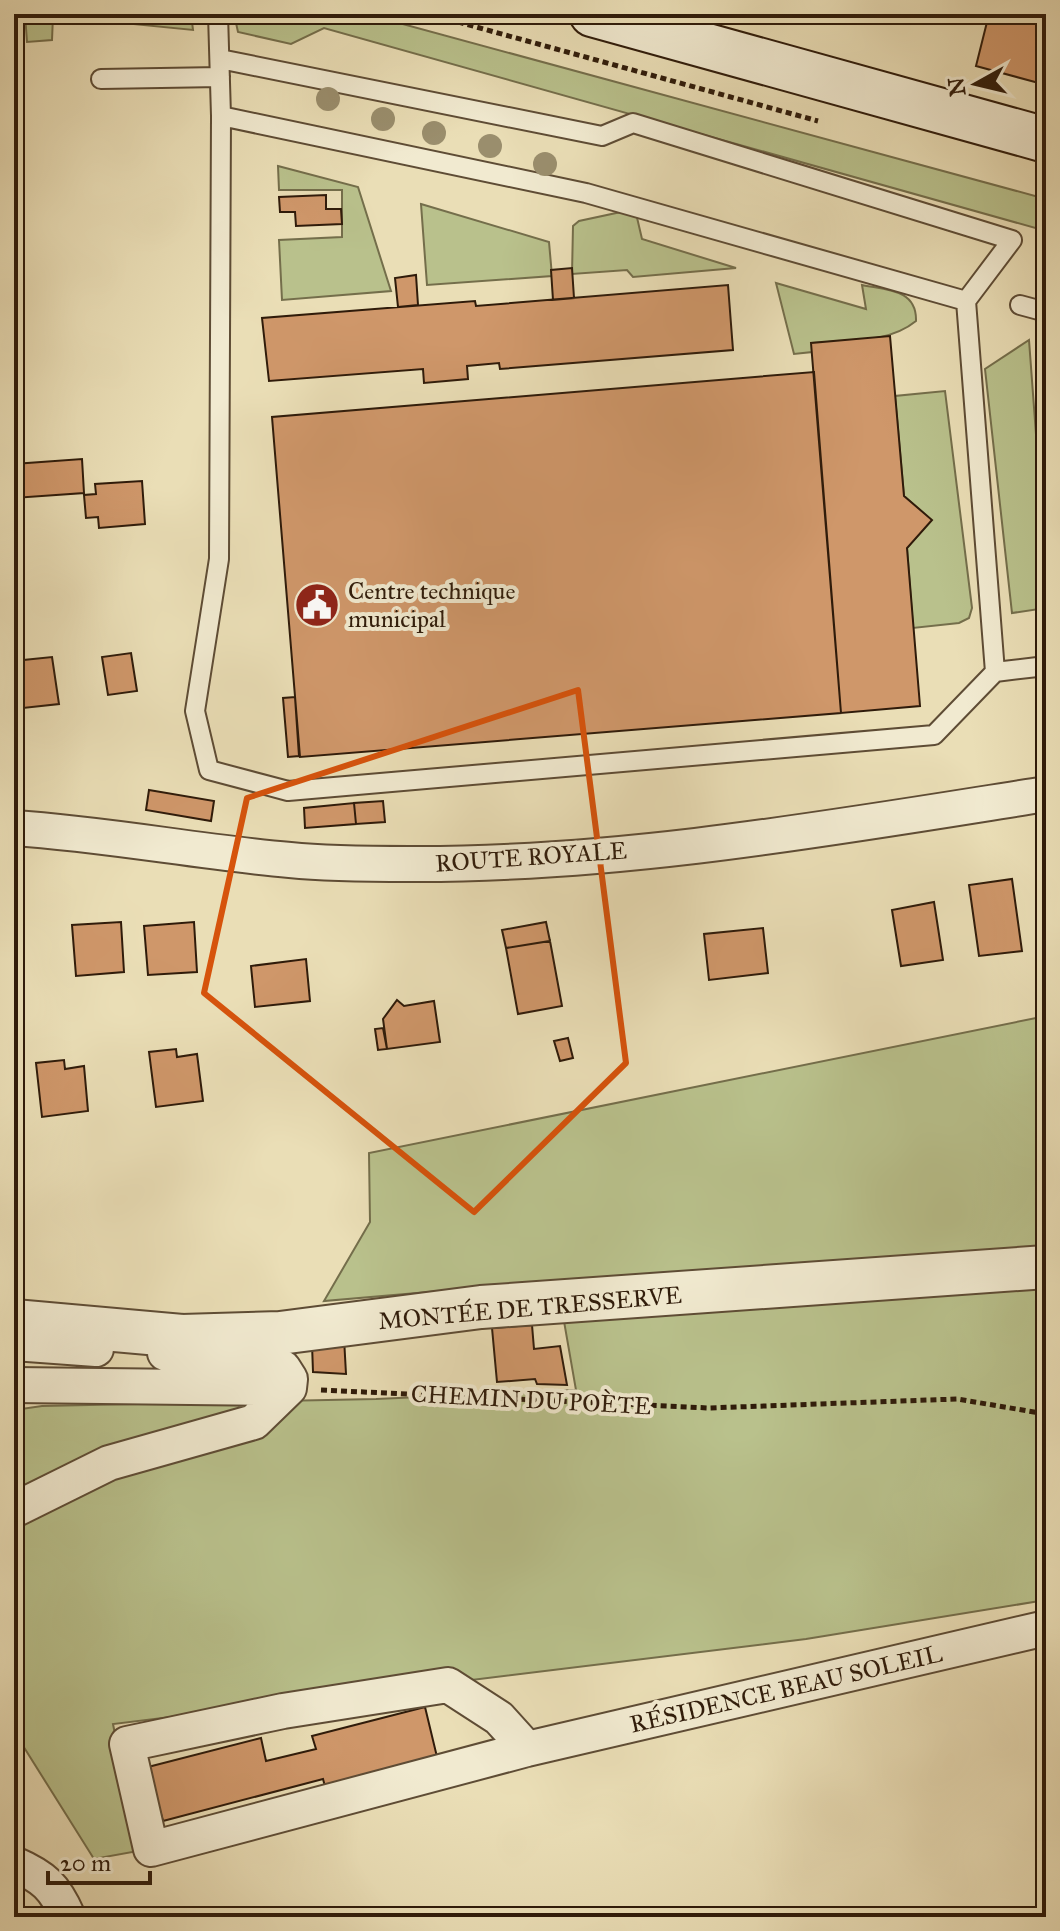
<svg xmlns="http://www.w3.org/2000/svg" width="1060" height="1931" font-family="'IM FELL Great Primer',serif">
<rect width="100%" height="100%" fill="#eadeb6"/>
<filter id="stains"><feTurbulence type="fractalNoise" baseFrequency=".0025" numOctaves="4"/><feColorMatrix values="0 0 0 0 .2 0 0 0 0 .09 0 0 0 0 .02 0 0 0 .5 -.17"/></filter>
<radialGradient id="worn" r=".72"><stop offset=".6" stop-color="#630" stop-opacity="0"/><stop offset="1" stop-color="#630" stop-opacity=".3"/></radialGradient>
<path fill="#b9c18c" stroke="#746e4b" stroke-width="2" d="M25 14H191L193 30 53 16 52 40 27 42Z
M234 14H366L1046 199V231L324 28 291 44 238 32Z
M278 166 358 187 391 291 282 300 279 240 342 237V190H279Z
M421 204 549 242 552 276 427 285Z
M635 209 642 239 736 268 633 277 627 270 572 274 573 226 579 221Z
M776 283 866 309 862 285C886 290 917 289 916 321 888 344 847 340 812 343V352L794 354Z
M1029 340 1046 569V608L1012 613 985 369Z
M945 391 972 608 969 618 959 623 913 628 907 548 931 520 904 496 895 396Z
M1046 1016V1600L806 1639 113 1724 138 1851 94 1859 20 1741 14 1738V1410L42 1406 376 1399 576 1390 557 1281 324 1301 370 1222 369 1153Z"/>
<path fill="#cf976a" stroke="#2f1b0a" stroke-width="2" d="M989 14H1046V85L976 66Z
M326 195V209H341L342 224 296 226 295 212H280L279 197Z
M572 268 574 298 553 300 551 270Z
M416 275 418 305 398 307 395 278Z
M728 285 733 350 500 369 499 363 467 366 468 379 424 383 423 369 269 381 262 318 475 301 476 306Z
M890 336 904 496 932 520 907 548 920 706 841 713 811 343Z
M814 372 841 713 300 757 272 417Z
M82 459 84 493 14 498V464Z
M142 481 145 524 99 528 98 517 86 518 84 495 96 494 95 484Z
M131 653 137 691 108 695 102 657Z
M52 657 59 704 14 709V661Z
M295 697 299 756 288 757 283 698Z
M149 790 214 801 211 821 146 810Z
M383 801 385 822 356 824 354 803Z
M354 803 356 824 305 828 304 808Z
M1012 879 1022 951 979 956 969 885Z
M934 902 943 960 901 966 892 910Z
M121 922 124 972 76 976 72 925Z
M194 922 197 972 148 975 144 926Z
M546 922 550 941 506 948 502 930Z
M763 928 768 973 709 980 704 934Z
M550 941 562 1006 518 1014 506 948Z
M306 959 310 1001 255 1007 251 966Z
M397 1000 404 1006 434 1001 440 1042 387 1049 383 1019Z
M383 1028 387 1049 378 1050 375 1029Z
M568 1038 573 1058 560 1061 554 1041Z
M176 1049 177 1057 197 1054 203 1101 156 1107 149 1052Z
M64 1060 65 1069 84 1066 88 1111 42 1117 36 1063Z
M532 1325 534 1349 560 1346 567 1385 537 1384 535 1379 497 1382 492 1328Z
M344 1338 346 1374 313 1372 312 1344Z
M425 1707 438 1761 326 1790 323 1779 163 1821 148 1767 261 1738 266 1761 316 1749 312 1736Z"/>
<g fill="none" stroke-linecap="round" stroke-linejoin="round">
<g stroke="#5e4c35" stroke-width="22">
<path id="service" d="M218 14 221 116 219 559 195 711 209 770 288 791 934 735 995 672 1046 666
M220 59 602 136 633 123 1012 240 966 301 995 672
M101 79 220 77
M221 116 586 193 966 301
M1020 305 1046 312"/>
</g>
<g stroke="#5e4c35" stroke-width="38">
<path id="minor" d="M14 828C106 834 198 852 290 860 329 864 371 864 410 864 623 865 836 827 1046 794
M14 1343 96 1349
M14 1385 289 1388
M14 1510 109 1463 254 1422 289 1388 290 1379 283 1368 266 1360 165 1353
M527 1749 499 1718 448 1685 283 1711 127 1744 151 1849 527 1749 1046 1628
M14 1864C44 1877 55 1887 68 1917"/>
</g>
<g stroke="#5e4c35" stroke-width="46">
<path id="tertiary" d="M14 1321 182 1336 280 1333 481 1307 1046 1267"/>
</g>
<g stroke="#2f1b0a" stroke-width="48">
<path id="secondary" d="M592 14 1046 140"/>
</g>
<path stroke="#2f1b0a" stroke-width="5" stroke-dasharray="6 4" stroke-linecap="butt" d="M429 14 818 121
M321 1390 709 1408 957 1399 1046 1414"/>
<use href="#service" stroke="#f1ead0" stroke-width="18"/>
<use href="#minor" stroke="#f1ead0" stroke-width="34"/>
<use href="#tertiary" stroke="#f1ead0" stroke-width="42"/>
<use href="#secondary" stroke="#f1ead0" stroke-width="44"/>
</g>
<g fill="#9a8e6d">
<circle cx="328" cy="99" r="12"/>
<circle cx="383" cy="119" r="12"/>
<circle cx="434" cy="133" r="12"/>
<circle cx="490" cy="146" r="12"/>
<circle cx="545" cy="164" r="12"/>
</g>
<path fill="none" stroke="#d6530c" stroke-width="6" stroke-linejoin="round" d="M578 690 626 1063 474 1212 204 993 247 798Z"/>
<defs>
<g id="civic-disc" transform="scale(2.3)"><circle r="9.5" fill="#8f2418" stroke="#f1ead0"/><path d="M-.6-6.5H3V-4.5H.6V-3L4-1V1h2V6H-6V1h2V-1L-.6-3ZM-1.2 2.5V6h2.4V2.5Z" fill="#fff"/></g>
</defs>
<g fill-rule="evenodd">
<use href="#civic-disc" x="317" y="605"/>
</g>
<g text-anchor="middle" dominant-baseline="central" stroke-width="8" stroke-linejoin="round" paint-order="stroke">
<g font-size="24" fill="#2f1b0a" stroke="#f1ead0" text-anchor="start">
<text x="348" y="591">Centre technique<tspan x="348" dy="28">municipal</tspan></text>
</g>
<g font-size="24" fill="#2f1b0a" stroke="#f1ead0">
<text transform="translate(531 857) rotate(-4)">ROUTE ROYALE</text>
<text transform="translate(530 1308) rotate(-5)">MONTÉE DE TRESSERVE</text>
<text transform="translate(531 1400) rotate(3)">CHEMIN DU POÈTE</text>
<text transform="translate(786 1689) rotate(-13)">RÉSIDENCE BEAU SOLEIL</text>
</g>
</g>
<rect width="1060" height="1931" fill="none" stroke="#eadeb6" stroke-width="48"/>
<rect x="16" y="16" width="1028" height="1899" fill="none" stroke="#2f1b0a" stroke-width="4"/>
<rect x="24" y="24" width="1012" height="1883" fill="none" stroke="#2f1b0a" stroke-width="2"/>
<g transform="translate(976 84) rotate(262)" stroke="#f1ead0" stroke-width="6" paint-order="stroke">
<path d="M0-6L14 30L0 20L-14 30Z" fill="#2f1b0a"/>
<text y="-12" font-size="22" font-weight="bold" text-anchor="middle" fill="#2f1b0a">N</text>
</g>
<path d="M48 1871v12h102v-12" fill="none" stroke="#2f1b0a" stroke-width="4"/>
<text x="60" y="1871" font-size="24" fill="#2f1b0a" stroke="#f1ead0" stroke-width="6" paint-order="stroke">20 m</text>
<rect width="100%" height="100%" filter="url(#stains)"/>
<rect width="100%" height="100%" fill="url(#worn)"/>
</svg>
